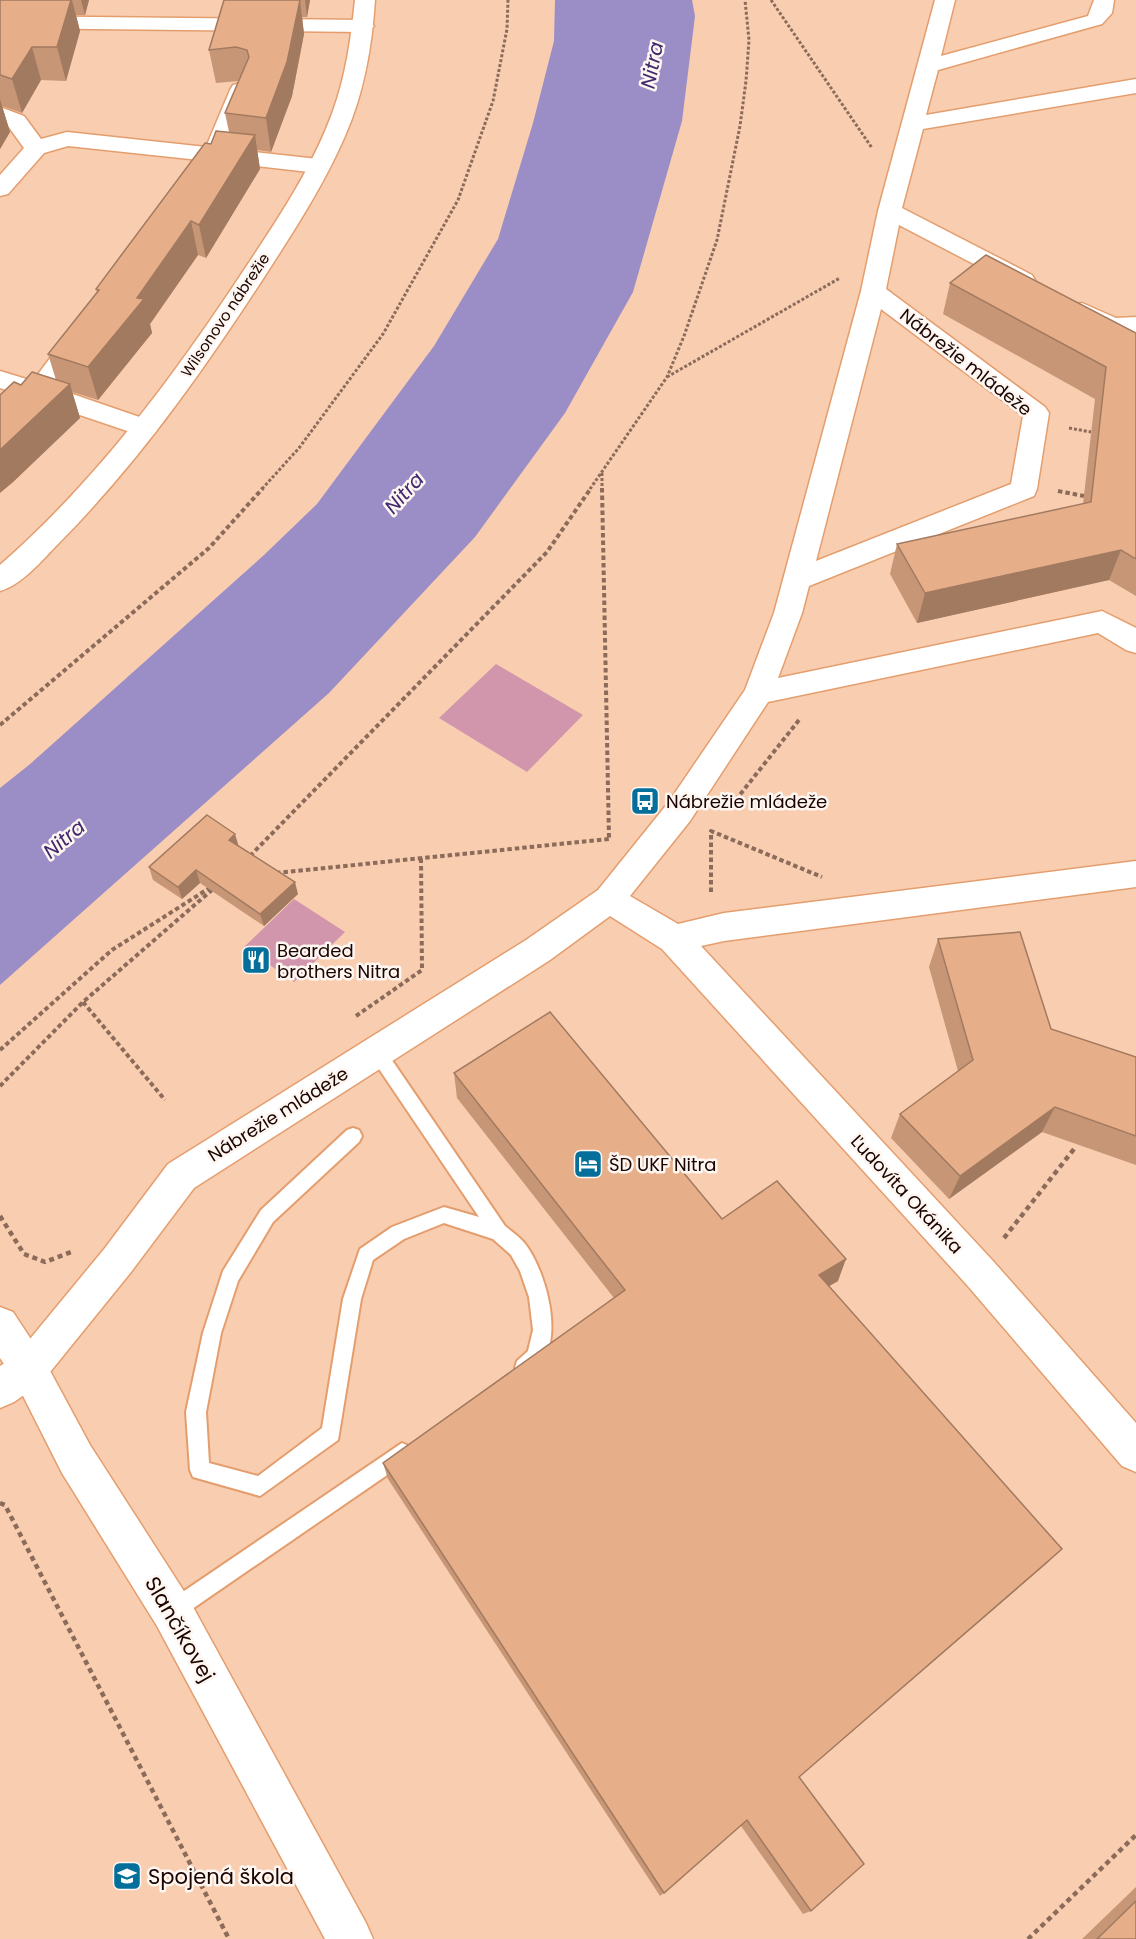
<svg xmlns="http://www.w3.org/2000/svg" width="1136" height="1939" font-family="Poppins,sans-serif">
<rect width="100%" height="100%" fill="#f8cdb0"/>
<path fill="#d296ac" d="M496 664 583 715 527 772 439 718Z
M294 899 345 932 294 982 244 947Z"/>
<path fill="#9b8dc6" d="M555 0H692L695 16 682 121 633 292 565 413 475 537 329 693 0 985V788L29 765 264 555 317 504 434 346 498 239 533 123 554 41Z"/>
<g fill="none" stroke-linecap="round" stroke-linejoin="round">
<g stroke="#e49e6e" stroke-width="4">
<path id="lane" d="M377 1045 383 1047 505 1226C512 1232 520 1237 526 1245 548 1275 571 1358 524 1377L517 1375 515 1368 517 1361 528 1351 533 1330 529 1297 520 1271 511 1255 493 1239 444 1223 404 1239 373 1260 361 1299 338 1440 260 1496 193 1477 190 1470 186 1412 203 1333 223 1271 261 1210 347 1130 353 1128 359 1130 362 1136 359 1142 273 1222 238 1281 221 1333 206 1412 209 1463 258 1476 322 1428 343 1299 360 1249 392 1227 444 1207 479 1217 371 1057 368 1052 371 1047Z
M402 1443 409 1446 412 1453 409 1460 179 1618 172 1621 165 1618 162 1611 165 1604Z"/>
</g>
<g stroke="#e49e6e" stroke-width="3">
<path id="street" d="M935 0H955L941 56 1088 16 1094 0H1114L1112 13 1102 24 938 70 926 115 1136 79V93L923 129 902 208 1032 275 1035 280 1032 285 1023 288 1014 285 899 225 886 289 1045 407 1049 413 1037 489 1034 496 809 586 802 613 778 678 1102 611 1136 628V653L1126 650 1098 633 768 702 690 821 630 896 678 924 724 913 1136 861V887L724 941 701 946 993 1261 1136 1423V1472L1122 1466 967 1285 662 949 610 916 550 960 194 1188 131 1272 42 1382 14 1402 0 1408V1366L16 1356 105 1248 168 1164 526 940 598 890 668 803 745 690 774 613 861 291 878 211ZM881 309 1023 416 1011 484 816 561Z
M0 16 363 20 370 22 374 26 370 30 363 32 0 28Z
M241 83 249 85 252 90 228 149 318 159 326 161 329 166 326 171 318 173 220 162C212 173 208 179 194 176L191 171 199 160 68 146 44 153 8 194 0 196V175L24 148 8 126 0 122V107L24 116 41 139 67 132 206 147 230 90 233 85Z
M1082 303 1116 318 1136 317V333L1112 334 1073 317 1070 311 1073 305Z
M80 328 89 330 93 336 55 388 154 422 158 428 154 434 145 437 136 434 0 388V371L33 381 71 330Z"/>
</g>
<g stroke="#e49e6e" stroke-width="3">
<path id="secondary" d="M355 0H375C372 47 364 93 345 136 322 189 290 237 259 285 199 377 136 465 59 543 43 559 22 585 0 591V565C96 481 172 379 242 273 276 222 312 169 333 111 346 75 351 38 355 0Z
M0 1307 13 1312 42 1356 90 1445 187 1596 366 1923 373 1939H325L157 1626 62 1473 16 1382 0 1358Z"/>
</g>
<path stroke="#8c6b5a" stroke-width="3" stroke-dasharray="3 2" stroke-linecap="butt" d="M771 0 872 148
M667 377 840 278
M1069 428 1091 432
M602 473V489
M262 489 299 448 383 334 458 200 493 101 507 29 508 0
M590 489 667 377 684 336 717 240 740 126 746 81 749 40 745 0"/>
<path stroke="#8c6b5a" stroke-width="4" stroke-dasharray="4.5 3" stroke-linecap="butt" d="M602 488 609 838
M1058 491 1084 496
M0 725 209 548 263 488
M731 806 799 720
M250 856 547 552 591 488
M276 873 609 839
M711 892V831L822 877
M83 1002 165 1100
M356 1016 422 970 421 858
M0 1050 112 950 211 887
M0 1086 83 1002 213 889"/>
<path stroke="#8c6b5a" stroke-width="4.5" stroke-dasharray="5 4" stroke-linecap="butt" d="M0 1216 24 1254 45 1262 71 1252
M1004 1238 1074 1149
M0 1503 5 1505 229 1939
M1028 1939 1136 1835"/>
<use href="#lane" fill="#fff" fill-rule="evenodd"/>
<use href="#street" fill="#fff" fill-rule="evenodd"/>
<use href="#secondary" fill="#fff" fill-rule="evenodd"/>
</g>
<path fill="#c79676" d="M0 0H89L85 15H76L80 31 66 81 41 80 22 113 2 106 10 132 0 149Z
M224 0H310L307 17H302L304 34 292 96 271 152 257 150 260 169 206 258 198 255 150 324 152 333 98 400 72 392 80 418 12 483 21 385 56 380 48 354 97 293 96 289 211 144 229 132 225 113 239 81 216 83 209 50Z
M950 283 1136 333V596L1109 580 917 623 890 574 897 544 1083 504 1095 399 943 314Z
M239 846 298 894 264 926 200 883 182 899 153 880 149 867Z
M938 939 1051 1029 1136 1057V1165L1042 1132 949 1199 891 1138 900 1114 958 1071 929 967Z
M454 1073 722 1219 838 1281 829 1286 1046 1564 799 1777 811 1911 803 1914 741 1826 660 1896 388 1479 383 1463 614 1298 457 1098Z
M1136 1887V1939H1082Z"/>
<path fill="#a27a60" d="M71 0H72L80 31 66 81 57 47Z
M81 0H89L85 15Z
M300 0 304 34 292 96 271 152 266 118Z
M305 0H310L307 17Z
M32 47 41 80 22 113 12 79Z
M0 99 10 132 0 149Z
M255 135 260 169 206 258 199 225Z
M191 221 198 255 150 324 152 333 98 400 88 367Z
M70 384 80 418 12 483 0 493V450Z
M1121 550 1109 580 917 623 925 593Z
M235 834 239 847 229 840Z
M196 870 200 883 182 899 178 887Z
M295 882 298 894 264 926 260 914Z
M1055 1107 1042 1132 949 1199 960 1176Z
M846 1259 838 1281 812 1296 819 1275Z
M1062 1549 1046 1564 791 1784 799 1777Z"/>
<path fill="#e7af89" stroke="#a27a60" stroke-width="1.5" d="M0 0H71L57 47H32L12 79 0 75Z
M224 0H300L287 62 266 118 225 113 249 57 247 50 236 47 209 50Z
M216 131 255 135 199 225 191 221 137 298 144 299 88 367 48 354 99 290 96 289 205 143 211 144Z
M986 255 1136 333V559L1121 550 925 593 897 544 1091 502 1106 367 950 283Z
M32 372 70 384 0 450V395L14 382 21 385Z
M207 815 235 834 229 840 295 882 260 914 196 870 178 887 149 867Z
M1020 932 1051 1029 1136 1057V1136L1055 1107 960 1176 900 1114 973 1060 938 939Z
M550 1012 722 1219 777 1181 846 1259 819 1275 1062 1549 799 1777 864 1864 811 1911 747 1820 664 1893 383 1463 625 1290 454 1073Z
M1136 1901V1939H1097Z"/>
<defs>
<g id="bus-square" transform="scale(1.5)"><rect x="-9" y="-9" width="18" height="18" rx="4" fill="#046f9b" stroke="#fef6f1"/><path d="M-5-6H5V4H4V6H2V4H-2V6H-4V4H-5ZM-3.5-4V0h7V-4ZM-3.5 1.2v1.5H-2V1.2ZM2 1.2v1.5H3.5V1.2Z" fill="#fff"/></g>
<g id="restaurant-square" transform="scale(1.5)"><rect x="-9" y="-9" width="18" height="18" rx="4" fill="#046f9b" stroke="#fef6f1"/><path d="M-5-6h1v4h1v-4h1v4h1v-4h1v5L-1.5 .5V6h-2V.5L-5-1ZM5-6V6H3V1.5H1.5Q1.5-4 5-6Z" fill="#fff"/></g>
<g id="hotel-square" transform="scale(1.5)"><rect x="-9" y="-9" width="18" height="18" rx="4" fill="#046f9b" stroke="#fef6f1"/><path d="M-6-4.5h1.5V1H6V5H4.5V3h-9V5H-6ZM-4 0a1.8 1.8 0 1 1 3.6 0ZM.5 0V-2.5h3Q6-2.5 6 0Z" fill="#fff"/></g>
<g id="school-square" transform="scale(1.5)"><rect x="-9" y="-9" width="18" height="18" rx="4" fill="#046f9b" stroke="#fef6f1"/><path d="M0-5L7-2L0 1L-7-2ZM-4 1L0 2.5L4 1V4Q0 6-4 4Z" fill="#fff"/></g>
</defs>
<g fill-rule="evenodd">
<use href="#bus-square" x="645" y="801"/>
<use href="#restaurant-square" x="256" y="960"/>
<use href="#hotel-square" x="588" y="1164"/>
<use href="#school-square" x="127" y="1876"/>
</g>
<g text-anchor="middle" dominant-baseline="central" stroke-width="5" stroke-linejoin="round" paint-order="stroke">
<g font-size="15" fill="#1b0400" stroke="#fef6f1">
<text transform="translate(225 315) rotate(-56)">Wilsonovo nábrežie</text>
</g>
<g font-size="18" fill="#1b0400" stroke="#fef6f1">
<text transform="translate(966 362) rotate(38)">Nábrežie mládeže</text>
<text transform="translate(278 1114) rotate(-32)">Nábrežie mládeže</text>
<text transform="translate(907 1194) rotate(47)">Ľudovíta Okánika</text>
</g>
<g font-size="18" fill="#1b0400" stroke="#fef6f1" text-anchor="start">
<text x="666" y="801">Nábrežie mládeže</text>
<text x="277" y="950">Bearded<tspan x="277" dy="21">brothers Nitra</tspan></text>
<text x="609" y="1164">ŠD UKF Nitra</text>
</g>
<g font-size="20" font-style="italic" fill="#40296d" stroke="#fef6f1">
<text transform="translate(652 65) rotate(-79)">Nitra</text>
<text transform="translate(404 493) rotate(-48)">Nitra</text>
<text transform="translate(64 839) rotate(-40)">Nitra</text>
</g>
<g font-size="21" fill="#1b0400" stroke="#fef6f1">
<text transform="translate(180 1629) rotate(60)">Slančíkovej</text>
</g>
<g font-size="21" fill="#1b0400" stroke="#fef6f1" text-anchor="start">
<text x="148" y="1876">Spojená škola</text>
</g>
</g>
</svg>
